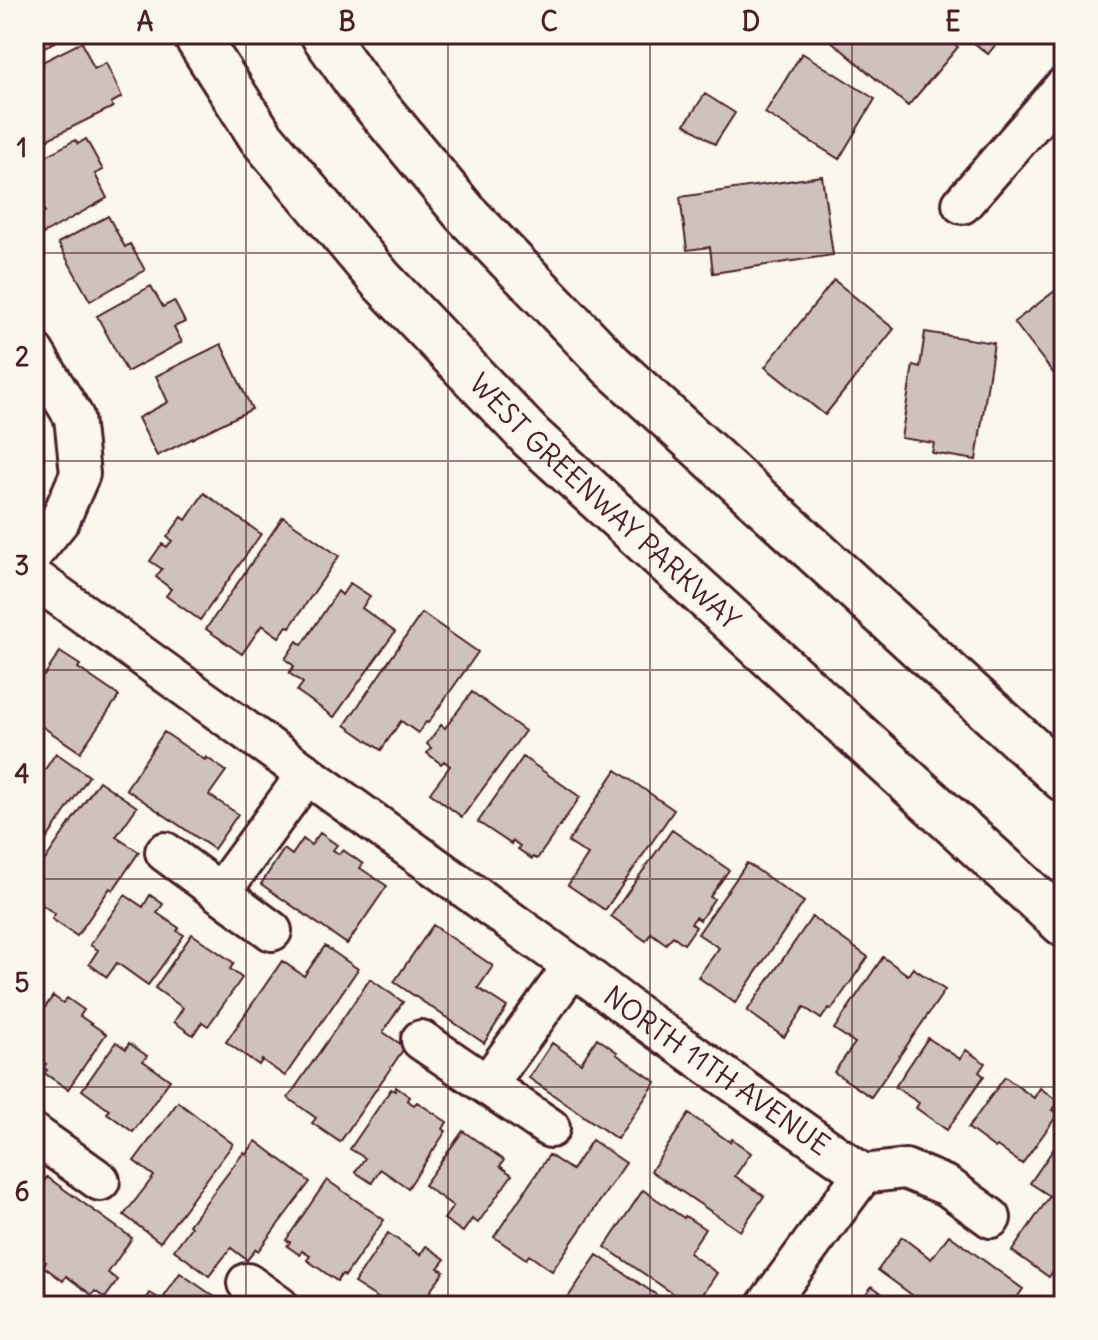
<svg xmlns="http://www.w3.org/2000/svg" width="1098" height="1340" font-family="Delius,sans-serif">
<rect width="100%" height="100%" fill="#fbf7ec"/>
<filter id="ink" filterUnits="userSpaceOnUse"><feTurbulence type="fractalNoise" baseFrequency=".0125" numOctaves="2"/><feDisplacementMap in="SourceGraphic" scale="16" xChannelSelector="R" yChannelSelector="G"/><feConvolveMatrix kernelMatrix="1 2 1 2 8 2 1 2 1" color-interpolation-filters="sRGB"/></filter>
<g filter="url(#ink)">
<path fill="#cfc2bc" stroke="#4a1f2b" stroke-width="2" d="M34 34H61L63 38 34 52Z
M823 34H943L958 47 908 106Z
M963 34H1004L988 54Z
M82 42 94 69 106 63 122 97 111 103 113 107 34 146V66Z
M802 53 875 99 839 159 765 113Z
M705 94 735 113 715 144 685 124Z
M86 139 103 170 95 174 107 198 43 234 34 218 45 212 34 192V163L75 140 78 144Z
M822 176 833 255 713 273 710 247 687 250 680 197Z
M108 216 125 247 130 244 145 270 90 301 58 243Z
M834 280 894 329 825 415 765 367Z
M1064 284V387L1014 322Z
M151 286 163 307 174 301 185 322 174 327 182 342 127 372 97 316Z
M925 332 994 343 976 460 932 453 934 443 901 438 913 365 920 367Z
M221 344 252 409 157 456 138 418 168 402 156 376Z
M204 493 261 534 200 620 166 596 171 589 156 577 162 569 150 561 162 544 167 547 172 541 167 537 182 517 186 520Z
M283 517 339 556 290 627 287 626 279 637 262 625 242 654 206 629Z
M350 583 370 596 362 608 395 632 334 717 297 691 303 683 289 673 294 666 285 659 297 641 302 645 338 591 342 595Z
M422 613 478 652 428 723 426 722 418 733 401 721 381 750 345 725Z
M60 652 80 665 78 668 119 696 80 752 34 721V670L44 676Z
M472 692 525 731 462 817 430 793 450 766 444 761 441 764 427 753 431 748 427 744 441 725 445 728Z
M164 732 205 760 206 757 226 771 209 795 238 814 214 849 126 789Z
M56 753 89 776 34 858V782L36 783Z
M523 757 580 797 537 859 533 857 532 859 518 849 520 846 513 841 511 844 478 822Z
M616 770 674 810 605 910 568 885 588 855 568 842Z
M99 781 137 807 116 837 139 852 113 890 110 888 77 936 52 919 55 914 34 899V876Z
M672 830 729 870 710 897 714 899 700 920 696 917 691 923 696 927 684 944 673 936 666 944 651 933 646 941 611 916Z
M320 833 337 845 333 850 339 854 343 850 363 864 360 868 387 886 347 944 261 884 284 849 292 855 303 839 311 845Z
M747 863 804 902 735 1003 698 977 719 948 698 934Z
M125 895 143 907 150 895 163 904 157 913 179 928 177 931 184 935 148 985 117 963 107 977 89 964 98 950 90 945Z
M812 917 868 957 831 1010 829 1008 821 1019 804 1007 784 1037 747 1011Z
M433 925 493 966 478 988 507 1007 484 1043 394 982Z
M192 934 234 963 230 969 242 978 208 1026 202 1022 193 1035 174 1022 183 1008 155 988Z
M325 946 358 969 285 1076 262 1060 259 1065 226 1042 282 961 304 976Z
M883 957 908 975 913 968 945 990 871 1097 834 1072 855 1043 834 1029Z
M370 979 403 1002 383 1032 405 1047 340 1142 312 1123 316 1118 288 1098Z
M53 996 63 1003 67 998 84 1010 80 1016 106 1034 68 1089 44 1073 47 1070 43 1067 46 1064 34 1056V1023Z
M597 1038 617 1052 616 1054 656 1082 617 1139 529 1078 552 1043 581 1063Z
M928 1038 960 1059 966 1050 985 1063 979 1072 984 1076 947 1130 916 1108 919 1103 895 1087Z
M116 1042 126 1049 129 1043 147 1056 143 1061 170 1080 133 1132 107 1113 109 1110 82 1090Z
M1005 1077 1034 1098 1040 1088 1059 1102 1052 1110 1058 1114 1022 1164 997 1146 995 1148 968 1128Z
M396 1087 410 1097 407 1100 414 1105 417 1102 447 1122 443 1129 446 1131 408 1188 380 1169 372 1183 355 1172 365 1158 350 1149 391 1089 395 1091Z
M178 1102 233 1144 160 1242 124 1215 154 1176 134 1161Z
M689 1114 730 1142 732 1139 751 1153 735 1176 764 1196 740 1231 651 1171Z
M463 1131 504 1160 500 1166 512 1175 478 1223 472 1219 463 1232 444 1219 453 1206 424 1185Z
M1064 1134V1255L1049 1277 1012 1251 1050 1196 1030 1183Z
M592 1140 626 1163 552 1271 529 1255 526 1259 494 1237 549 1155 572 1170Z
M256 1141 310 1182 258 1251 256 1249 247 1260 231 1248 209 1276 174 1250 191 1227 189 1225 244 1152 246 1154Z
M47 1177 132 1238 108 1273 118 1280 105 1298 95 1291 92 1295 66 1276 63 1281 43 1266 46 1262 40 1258 36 1263 34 1261V1196Z
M327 1180 384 1220 345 1276 342 1274 337 1281 307 1260 310 1256 302 1251 300 1255 287 1246 290 1242 286 1240Z
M643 1190 684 1218 685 1216 705 1229 689 1253 717 1273 695 1306H691L605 1247Z
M388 1233 420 1255 426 1246 445 1259 438 1268 444 1271 420 1306H378L375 1304 379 1299 354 1283Z
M949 1235 1023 1289 1011 1306H927L878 1270 902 1237 931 1259Z
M597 1255 673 1306H562Z
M180 1273 228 1306H142L150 1293 162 1300Z
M872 1286 899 1306H848L855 1296 861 1301Z"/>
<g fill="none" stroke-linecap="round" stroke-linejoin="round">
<g stroke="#4a1f2b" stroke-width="44">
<g id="minor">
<path d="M962 204 1064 87"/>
<path d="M34 352 74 417 80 474 60 520 34 552"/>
<path id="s1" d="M34 578 573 966 643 1019 863 1174 905 1169 947 1186 991 1218"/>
<path d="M165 852 272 931"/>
<path d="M220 893 307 774"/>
<path d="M421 1040 550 1128"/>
<path d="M487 1085 573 966"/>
<path d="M34 1134 100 1181"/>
<path d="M247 1283 279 1306"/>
<path d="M766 1306 863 1174"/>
</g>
</g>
<g stroke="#4a1f2b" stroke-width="50">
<g id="secondary">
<path id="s2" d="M195 34 261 137 381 280 531 437 1064 924"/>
<path d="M323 34 359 85 465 213 611 365 1064 779"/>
</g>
</g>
<use href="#minor" stroke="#fbf7ec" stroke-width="38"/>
<use href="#secondary" stroke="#fbf7ec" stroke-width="44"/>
</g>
</g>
<path fill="none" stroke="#4a1f2b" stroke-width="2" stroke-opacity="0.55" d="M246 34V1306M448 34V1306M650 34V1306M852 34V1306M34 253H1064M34 461H1064M34 670H1064M34 879H1064M34 1087H1064"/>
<g text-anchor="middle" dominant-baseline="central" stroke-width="6" stroke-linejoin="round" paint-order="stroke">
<g font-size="28" fill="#4a1f2b" stroke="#fbf7ec">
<text stroke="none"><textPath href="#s2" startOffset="624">WEST GREENWAY PARKWAY</textPath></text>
<text stroke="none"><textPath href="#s1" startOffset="842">NORTH 11TH AVENUE</textPath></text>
</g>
</g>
<rect width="1098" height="1340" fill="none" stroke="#fbf7ec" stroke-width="88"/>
<rect x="44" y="44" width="1010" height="1252" fill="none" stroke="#4a1f2b" stroke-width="3"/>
<g font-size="26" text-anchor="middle" font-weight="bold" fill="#4a1f2b">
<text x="145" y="31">A</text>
<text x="347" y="31">B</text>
<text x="549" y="31">C</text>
<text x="751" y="31">D</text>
<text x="953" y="31">E</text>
<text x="22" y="157">1</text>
<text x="22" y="366">2</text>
<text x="22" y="575">3</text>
<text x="22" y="783">4</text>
<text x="22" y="992">5</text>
<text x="22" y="1201">6</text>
</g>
</svg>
